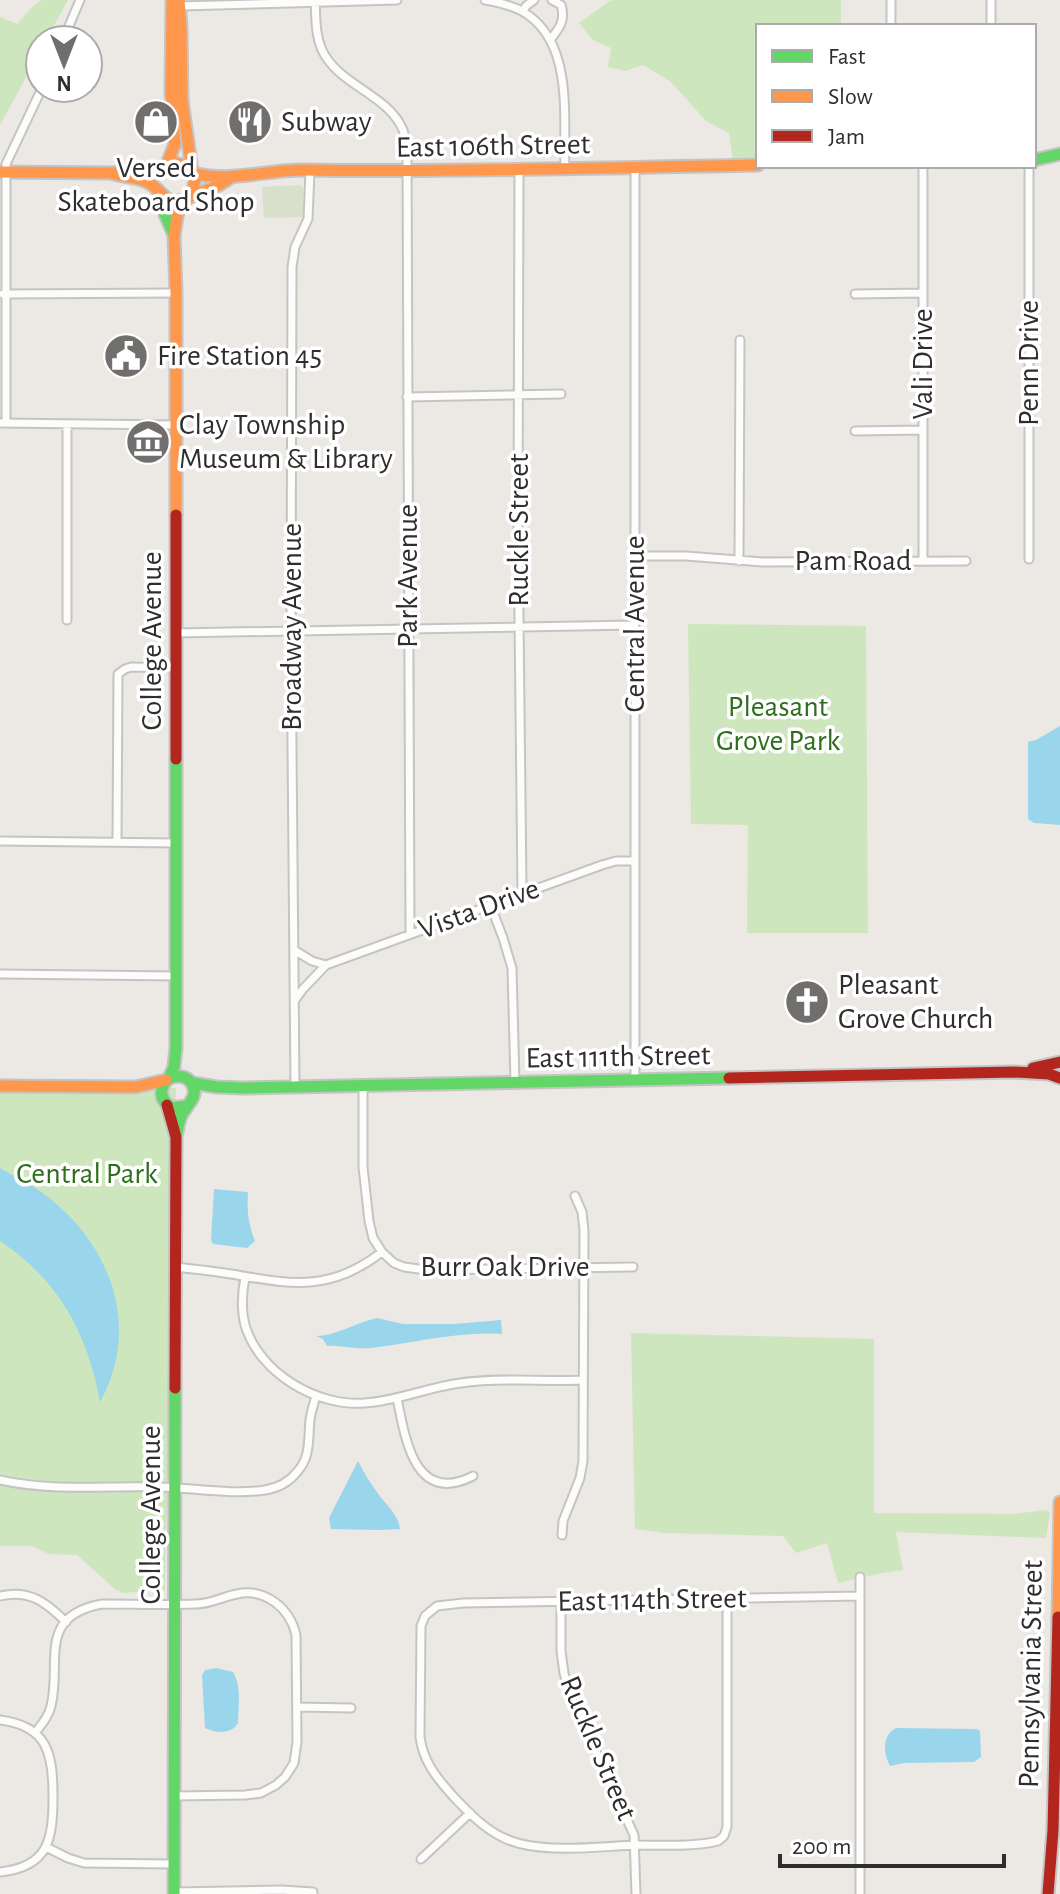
<svg xmlns="http://www.w3.org/2000/svg" width="1060" height="1894" font-family="'Alegreya Sans',sans-serif">
<rect width="100%" height="100%" fill="#ece8e4"/>
<path fill="#cee6be" d="M42 0H68L46 40H40V52L0 125V17L17 24 32 7Z
M615 0H841V26H758V159L733 160 729 133 706 121 671 82 643 65 626 71 608 67 611 48 593 40 579 23 610 1Z
M688 624 866 626 868 933H747L748 825 691 824Z
M0 1087 176 1088 165 1590 124 1593 116 1590 77 1555 49 1554 31 1546H0Z
M631 1333 874 1339V1513L1013 1514 1045 1510 1050 1512 1046 1538 896 1532 903 1570 882 1573 838 1583 827 1543 796 1553 783 1536 665 1533 635 1529Z"/>
<path fill="#d8e0cc" d="M300 185 303 188V217L264 218 262 187Z"/>
<path fill="#99d6ec" d="M1060 726V825L1034 823 1028 819V742L1036 740Z
M0 1168C16 1177 34 1186 48 1197 112 1247 141 1328 100 1402 88 1334 58 1279 0 1241Z
M214 1189 248 1192C247 1212 248 1223 255 1241L247 1248 213 1244 211 1240Z
M377 1318 403 1324H454L501 1320 502 1334C456 1331 416 1343 371 1348 356 1350 342 1345 327 1346L323 1339 316 1336C336 1336 357 1322 377 1318Z
M358 1461C364 1473 371 1484 379 1495 388 1507 398 1514 400 1529L378 1530 331 1529 329 1518Z
M216 1668 233 1672C242 1686 238 1707 238 1723 231 1735 215 1733 205 1728L202 1675 205 1670Z
M896 1728 977 1729 980 1731 981 1757 974 1762 904 1763 890 1766C883 1753 882 1735 896 1728Z"/>
<g fill="none" stroke-linecap="round" stroke-linejoin="round">
<g stroke="#c5c4c5" stroke-width="11">
<path id="street" d="M315 0C316 17 315 34 322 50 339 86 388 94 403 130 405 136 406 143 407 149L410 934
M485 0C497 2 509 5 520 10 575 39 563 117 565 168
M891 0V26
M991 0V26
M179 6 397 0
M523 11 526 6 534 0
M63 40 80 0
M550 40C559 29 566 20 561 5L552 0
M1029 166V559
M635 167V1080
M519 168 518 527 522 892
M3 294 176 293
M855 294 922 293
M407 397 561 394
M0 423 176 425
M6 423V164L42 88
M855 431 923 430
M635 556H686L763 562 966 561
M739 561 740 340
M923 561V166
M67 620V425
M176 633 634 625
M0 841 176 843
M117 842 118 674 125 669 131 667 175 668
M490 904 503 938 512 968 515 1082
M294 950 312 961 326 965
M0 974 176 976
M295 1000 303 989 326 965 602 865 616 861H634
M363 1086V1167L369 1221 373 1238 382 1252 394 1263 404 1267 426 1270 633 1267
M295 1087 291 631 292 267 295 247 308 219 310 171
M175 1267C194 1269 213 1271 231 1274 291 1284 329 1293 382 1252
M245 1277C242 1293 241 1310 245 1325 259 1373 317 1407 365 1403 398 1401 428 1387 461 1383 501 1377 543 1382 583 1380
M397 1398C405 1437 414 1506 473 1476
M0 1480C53 1492 107 1485 160 1487 195 1488 231 1495 265 1490 278 1488 289 1482 297 1472 311 1457 308 1439 310 1420 311 1411 314 1404 316 1396
M562 1535 563 1521 580 1478 583 1461 584 1231 582 1212 575 1196
M860 1577V1894
M0 1596C29 1589 46 1602 66 1622
M727 1599V1827L724 1836 718 1841C694 1847 663 1845 638 1845 600 1846 538 1855 504 1838 484 1829 466 1810 452 1795 436 1777 423 1761 420 1737L421 1626 425 1616 437 1606 463 1603 860 1596
M561 1602V1651L564 1673 568 1689 582 1721 634 1835 636 1894
M297 1707 351 1708
M0 1720C48 1726 53 1754 53 1796 53 1839 49 1867 0 1872
M35 1733C42 1724 49 1716 51 1706 62 1663 36 1616 102 1604 133 1604 164 1605 195 1604 212 1604 221 1597 237 1594 265 1588 290 1608 296 1635L297 1742 294 1763 285 1777 276 1785 261 1793 245 1795 174 1796
M46 1847 68 1858 84 1863 174 1864
M421 1859 470 1813
M174 1892 282 1890 313 1892V1894"/>
</g>
<g stroke="#c5c4c5" stroke-width="15">
<path id="fast" d="M1034 160 1060 154
M161 195 164 212 174 235
M169 1078 174 1067 176 1048V759
M192 1083 217 1087 243 1088 729 1078
M177 1133C178 1127 179 1120 182 1114 187 1105 198 1097 193 1086 188 1073 168 1073 163 1086 159 1096 164 1103 172 1108L187 1106
M174 1894 175 1388"/>
</g>
<g stroke="#c5c4c5" stroke-width="15">
<path id="slow" d="M179 0 181 28 182 100 192 171
M166 166 175 144 171 92 172 0
M0 172 113 173 126 170 164 167 176 163 187 167 195 179 193 190 178 211 174 235 176 293V515
M193 173C228 183 265 170 302 170 454 172 606 168 758 165
M114 174C125 177 137 177 147 182 165 191 163 207 187 199
M190 197 217 186 230 178
M0 1086 136 1087 166 1080
M1058 1617 1060 1502"/>
</g>
<g stroke="#c5c4c5" stroke-width="15">
<path id="jam" d="M176 515V759
M1033 1068 1060 1062
M729 1078 1014 1072 1049 1074 1060 1078
M167 1105 176 1137 175 1388
M1048 1894 1053 1830 1058 1617"/>
</g>
<use href="#street" stroke="#fcfcfb" stroke-width="7"/>
<use href="#fast" stroke="#63d668" stroke-width="11"/>
<use href="#slow" stroke="#ff974d" stroke-width="11"/>
<use href="#jam" stroke="#b3261e" stroke-width="11"/>
</g>
<defs>
<g id="shop-disc" transform="scale(2.3)"><circle r="9.5" fill="#706f6e" stroke="#fff"/><path d="M-5-2.5h2.3a2.7 3.5 0 0 1 5.4 0H5L5.5 6h-11ZM-1.5-2.5h3a1.5 2.3 0 0 0-3 0Z" fill="#fff"/></g>
<g id="restaurant-disc" transform="scale(2.3)"><circle r="9.5" fill="#706f6e" stroke="#fff"/><path d="M-5-6h1v4h1v-4h1v4h1v-4h1v5L-1.5 .5V6h-2V.5L-5-1ZM5-6V6H3V1.5H1.5Q1.5-4 5-6Z" fill="#fff"/></g>
<g id="civic-disc" transform="scale(2.3)"><circle r="9.5" fill="#706f6e" stroke="#fff"/><path d="M-.6-6.5H3V-4.5H.6V-3L4-1V1h2V6H-6V1h2V-1L-.6-3ZM-1.2 2.5V6h2.4V2.5Z" fill="#fff"/></g>
<g id="museum-disc" transform="scale(2.3)"><circle r="9.5" fill="#706f6e" stroke="#fff"/><path d="M0-6L6-3V-2H-6V-3ZM-5-1h2V3h-2ZM-1-1h2V3h-2ZM3-1h2V3H3ZM-6 4H6V6H-6Z" fill="#fff"/></g>
<g id="church-disc" transform="scale(2.3)"><circle r="9.5" fill="#706f6e" stroke="#fff"/><path d="M-1.2-6h2.4v3.5h3.3v2.4h-3.3V6h-2.4V-.1h-3.3v-2.4h3.3Z" fill="#fff"/></g>
</defs>
<g fill-rule="evenodd">
<use href="#shop-disc" x="156" y="122"/>
<use href="#restaurant-disc" x="250" y="122"/>
<use href="#civic-disc" x="126" y="356"/>
<use href="#museum-disc" x="148" y="442"/>
<use href="#church-disc" x="807" y="1002"/>
</g>
<g text-anchor="middle" dominant-baseline="central" stroke-width="7" stroke-linejoin="round" paint-order="stroke">
<g font-size="30" fill="#2e2e2e" stroke="#fff" text-anchor="start">
<text x="281" y="122">Subway</text>
<text x="156" y="168" text-anchor="middle">Versed<tspan x="156" dy="34">Skateboard Shop</tspan></text>
<text x="157" y="356">Fire Station 45</text>
<text x="179" y="425">Clay Township<tspan x="179" dy="34">Museum &amp; Library</tspan></text>
<text x="838" y="985">Pleasant<tspan x="838" dy="34">Grove Church</tspan></text>
</g>
<g font-size="30" fill="#2e2e2e" stroke="#fff">
<text transform="translate(493 146) rotate(-1)">East 106th Street</text>
<text transform="translate(1029 363) rotate(-90)">Penn Drive</text>
<text transform="translate(923 364) rotate(-90)">Vali Drive</text>
<text transform="translate(519 530) rotate(-90)">Ruckle Street</text>
<text x="853" y="561">Pam Road</text>
<text transform="translate(408 576) rotate(-90)">Park Avenue</text>
<text transform="translate(635 624) rotate(-90)">Central Avenue</text>
<text transform="translate(292 627) rotate(-90)">Broadway Avenue</text>
<text transform="translate(152 641) rotate(-90)">College Avenue</text>
<text transform="translate(479 909) rotate(-20)">Vista Drive</text>
<text transform="translate(618 1057) rotate(-1)">East 111th Street</text>
<text x="505" y="1267">Burr Oak Drive</text>
<text transform="translate(151 1515) rotate(-90)">College Avenue</text>
<text transform="translate(652 1600) rotate(-1)">East 114th Street</text>
<text transform="translate(1031 1674) rotate(-89)">Pennsylvania Street</text>
<text transform="translate(598 1748) rotate(67)">Ruckle Street</text>
</g>
<g font-size="30" fill="#2c6e1b" stroke="#fff">
<text x="778" y="707">Pleasant<tspan x="778" dy="34">Grove Park</tspan></text>
<text x="87" y="1174">Central Park</text>
</g>
</g>
<rect x="756" y="24" width="280" height="144" fill="#ffffff" stroke="#ababab" stroke-width="2"/>
<rect x="772" y="50" width="40" height="12" fill="#63d668" stroke="#ababab" stroke-width="2"/>
<text x="828" y="64" font-size="24" fill="#2e2e2e">Fast</text>
<rect x="772" y="90" width="40" height="12" fill="#ff974d" stroke="#ababab" stroke-width="2"/>
<text x="828" y="104" font-size="24" fill="#2e2e2e">Slow</text>
<rect x="772" y="130" width="40" height="12" fill="#b3261e" stroke="#ababab" stroke-width="2"/>
<text x="828" y="144" font-size="24" fill="#2e2e2e">Jam</text>
<g transform="translate(64 64) rotate(180)"><circle r="38" fill="#ffffff" stroke="#ababab" stroke-width="2"/>
<path d="M0-6L14 30L0 20L-14 30Z" fill="#706f6e"/>
<text y="-12" font-size="22" font-weight="bold" text-anchor="middle" fill="#2e2e2e">N</text>
</g>
<path d="M780 1854v12h224v-12" fill="none" stroke="#2e2e2e" stroke-width="4"/>
<text x="792" y="1854" font-size="24" fill="#2e2e2e" stroke="#ffffff" stroke-width="6" paint-order="stroke">200 m</text>
</svg>
